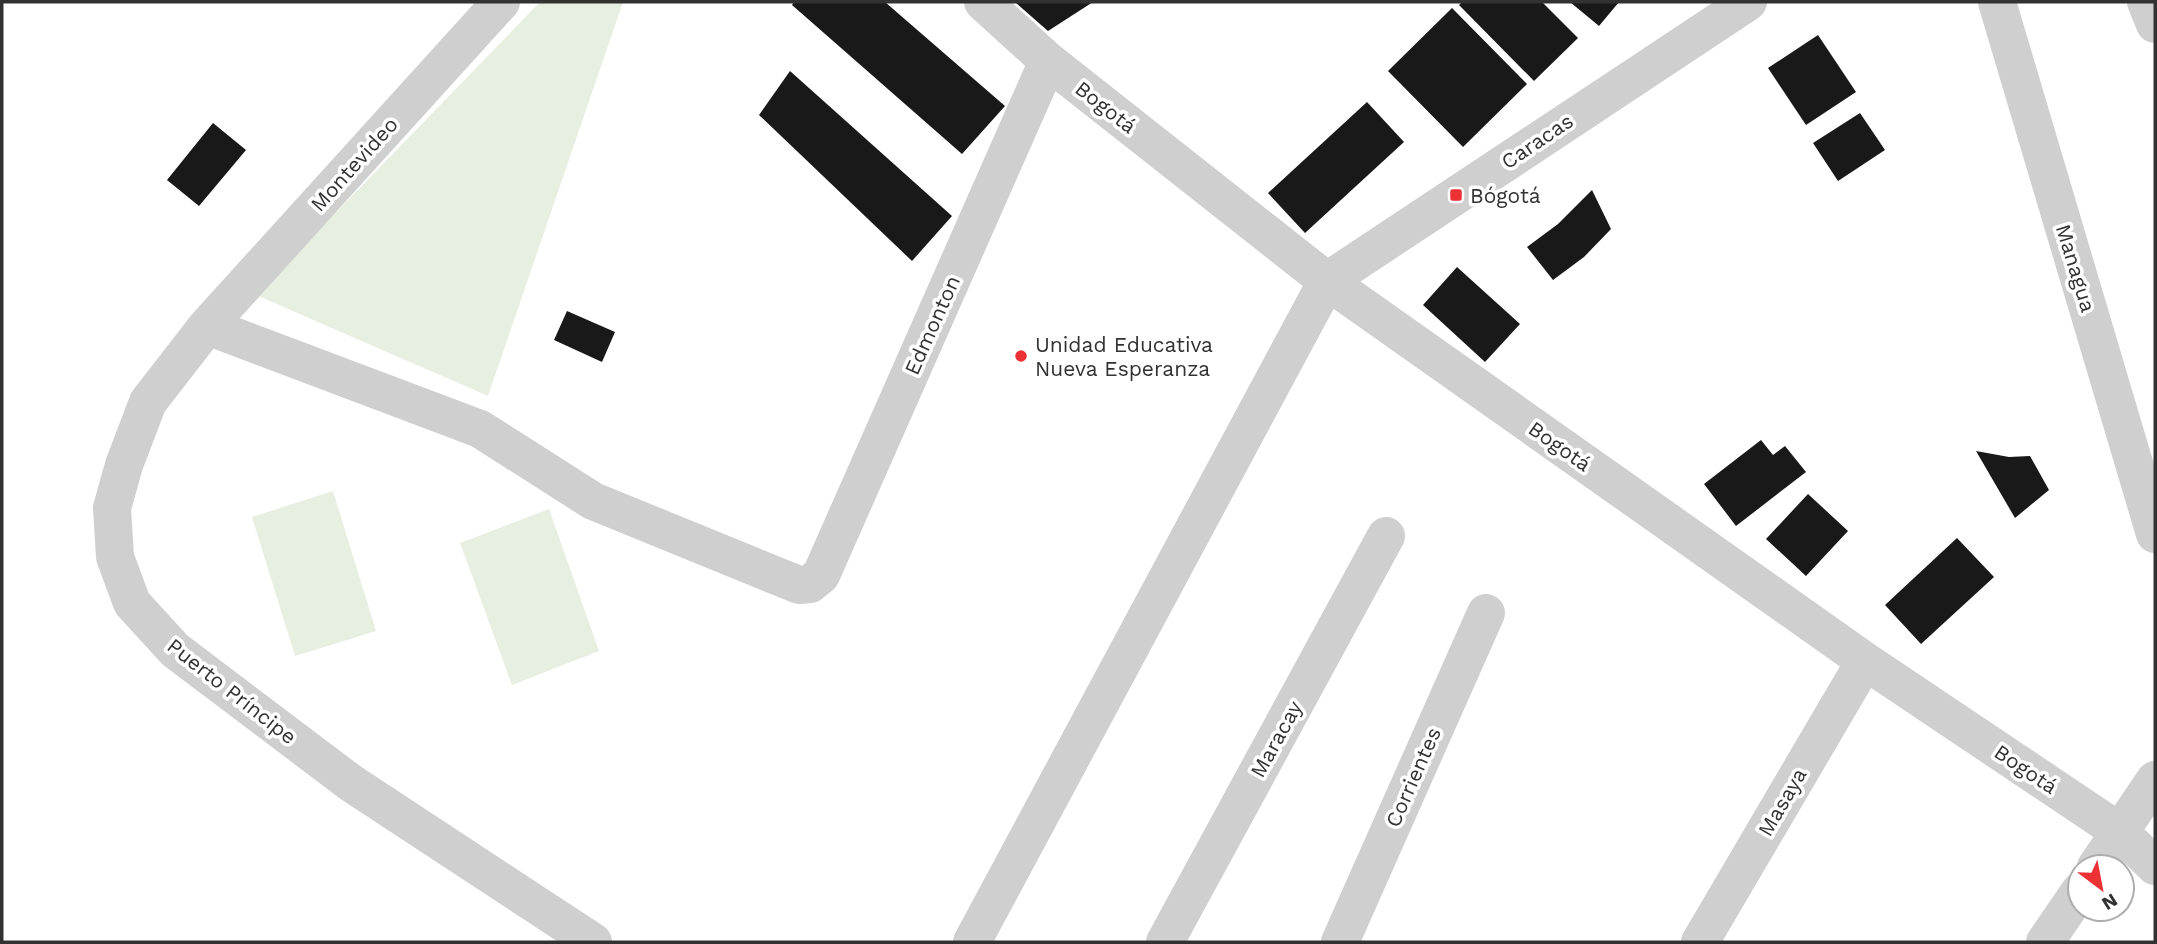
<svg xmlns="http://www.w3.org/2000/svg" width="2157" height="944" font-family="'Work Sans',sans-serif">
<rect width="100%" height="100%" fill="#fff"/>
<path fill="#e7efe0" d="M540 2H623L488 396 256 295Z
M333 491 376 631 295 656 252 517Z
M549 509 599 651 512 685 460 543Z"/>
<path fill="#191919" d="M794 2H885L1005 106 962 154 792 5Z
M1015 2H1093L1048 31Z
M1462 2H1542L1578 38 1534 81 1459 5Z
M1570 2H1619L1599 26Z
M1452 8 1527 84 1463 147 1388 71Z
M1818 35 1856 92 1806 125 1768 68Z
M790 71 952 216 912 261 759 115Z
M1367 102 1404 142 1305 233 1268 193Z
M1860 113 1885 150 1838 181 1813 143Z
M213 123 246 150 199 206 167 180Z
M1592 190 1611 229 1584 257 1553 280 1527 247 1558 224Z
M1457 267 1520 324 1485 362 1423 305Z
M567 311 615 332 602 362 554 340Z
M1761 440 1773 455 1785 446 1806 472 1736 526 1704 484Z
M1976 451 2009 457 2030 456 2049 490 2015 518Z
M1808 494 1848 531 1806 576 1766 539Z
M1957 538 1994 577 1921 644 1885 605Z"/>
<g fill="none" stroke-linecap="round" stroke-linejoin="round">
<path stroke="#cfcfcf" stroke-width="38" d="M501 2 207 326 148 402 124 465 112 508 115 557 132 603 175 650 351 783 593 942
M983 2 1048 61 1327 281 1865 661 2120 832 2155 866
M1997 2 2155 534
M2146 2 2155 24
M207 326 480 429 593 501 799 585 810 584 821 575 1048 61
M2096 867 2155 780
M972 942 1327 281 1748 2
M1165 942 1386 536
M1340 942 1486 613
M1700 942 1865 661
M2045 942 2080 891"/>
</g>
<g fill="#ec3134" stroke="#fff" stroke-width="2.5">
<rect x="1449" y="188" width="14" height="14" rx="3.5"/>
<circle cx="1021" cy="356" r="7"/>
</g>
<g text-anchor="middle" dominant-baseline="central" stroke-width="7" stroke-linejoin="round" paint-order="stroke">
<g font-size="21" fill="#323232" stroke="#fff">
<text transform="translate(1106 107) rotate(38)">Bogotá</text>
<text transform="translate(1537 141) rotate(-34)">Caracas</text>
<text transform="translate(354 164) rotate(-48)">Montevideo</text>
<text transform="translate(2076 268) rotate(73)">Managua</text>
<text transform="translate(932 325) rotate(-66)">Edmonton</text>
<text transform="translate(1560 446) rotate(35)">Bogotá</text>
<text transform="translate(232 691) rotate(38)">Puerto Príncipe</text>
<text transform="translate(1276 739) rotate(-61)">Maracay</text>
<text transform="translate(2026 769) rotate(34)">Bogotá</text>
<text transform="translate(1413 777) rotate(-66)">Corrientes</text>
<text transform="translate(1782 802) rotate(-60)">Masaya</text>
</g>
<g font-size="21" fill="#323232" stroke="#fff" text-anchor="start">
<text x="1470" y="195">Bógotá</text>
<text x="1035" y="344">Unidad Educativa<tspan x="1035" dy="24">Nueva Esperanza</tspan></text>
</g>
</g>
<rect width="2157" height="944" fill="none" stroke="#323232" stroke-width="7"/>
<g transform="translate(2101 888) rotate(148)"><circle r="33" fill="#ffffff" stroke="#adadad" stroke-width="2"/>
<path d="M0-5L12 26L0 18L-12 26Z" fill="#ec3134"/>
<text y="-10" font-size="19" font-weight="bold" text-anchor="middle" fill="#323232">N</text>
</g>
</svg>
